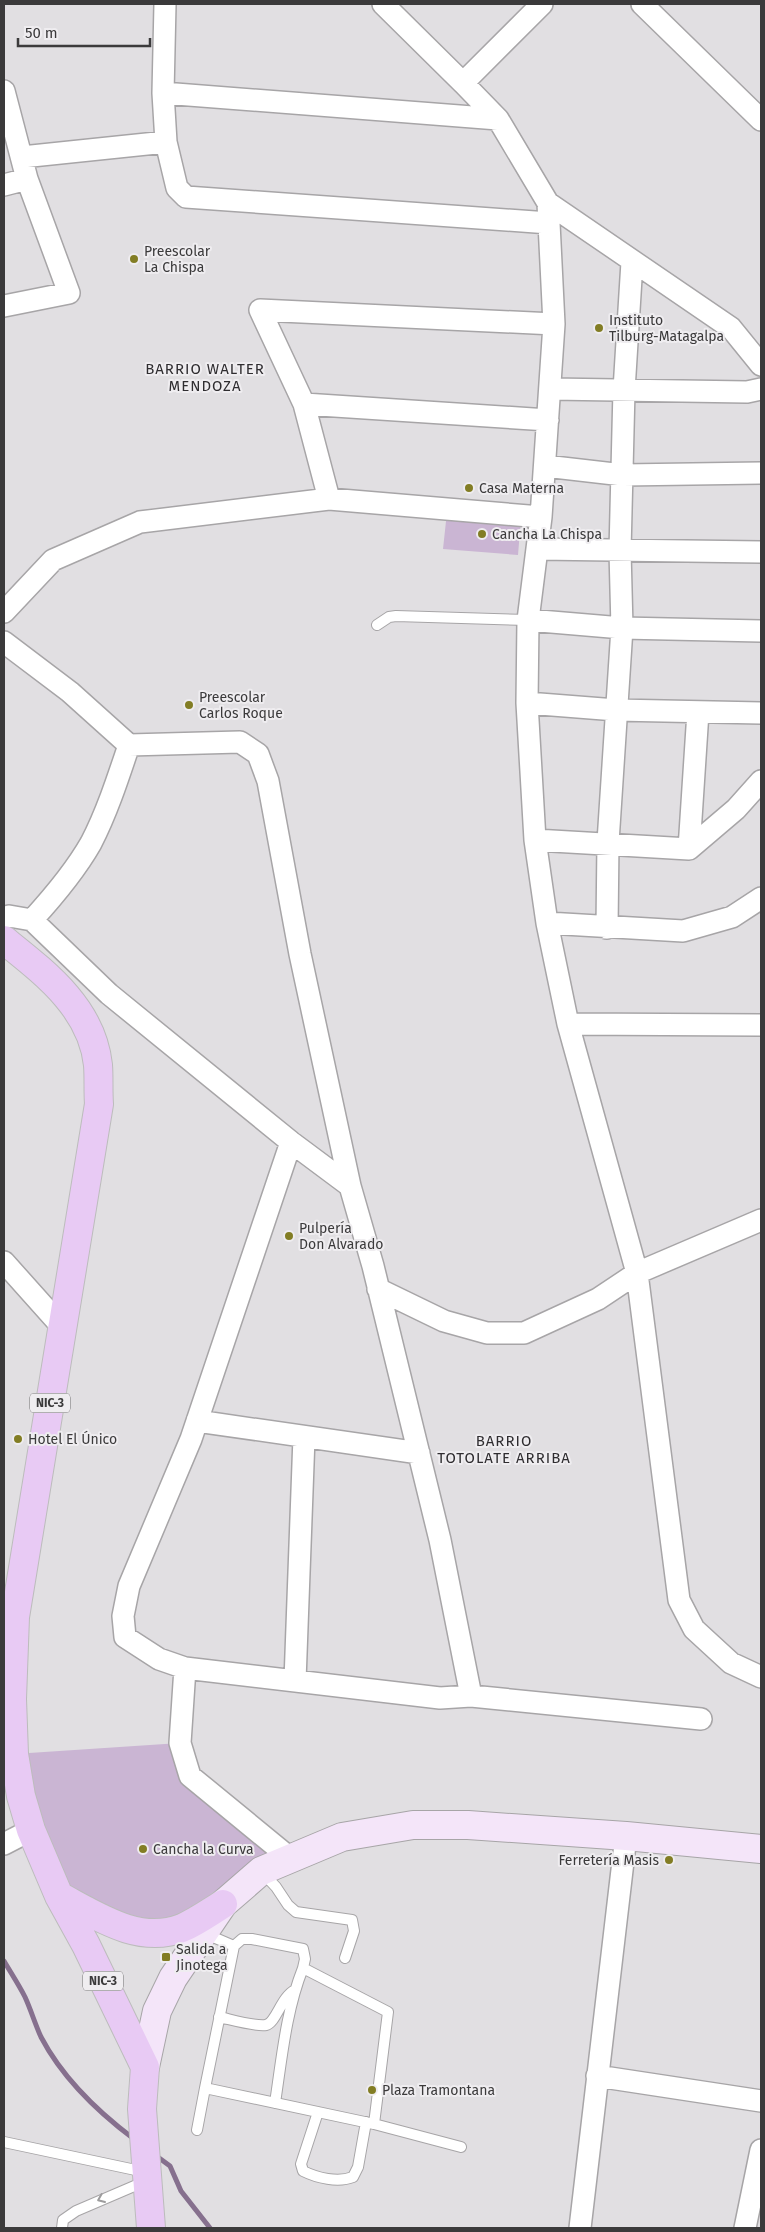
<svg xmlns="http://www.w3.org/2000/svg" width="765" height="2232" font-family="'Fira Sans',sans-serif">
<rect width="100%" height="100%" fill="#e1dfe2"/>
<path fill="#cab5d3" d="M447 512 521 518 518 555 443 549Z
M180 1743 190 1777 290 1858 158 1934 59 1896 14 1754Z"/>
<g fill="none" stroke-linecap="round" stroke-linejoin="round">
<path stroke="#86708e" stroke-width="5" d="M4 1961C11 1973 19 1985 25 1997 31 2010 35 2024 41 2037 62 2077 98 2112 134 2139
M155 2155 170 2166 181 2191 210 2228"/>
<g stroke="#a7a5a7" stroke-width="12">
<path id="lane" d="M377 625 389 617 396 616 528 620
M262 1872 276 1887 288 1905 296 1912 352 1920 354 1931 345 1958
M206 1934 234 1946
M242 1939H252L303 1949 305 1959 303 1968 388 2012 374 2124 205 2088 234 1946Z
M219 2017C229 2019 256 2027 266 2025 276 2023 281 1997 295 1990
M275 2103C282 2057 286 2011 303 1968
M318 2112 301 2164 303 2171C317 2178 338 2183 353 2177L358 2167 366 2122
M374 2124 461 2147
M197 2130 205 2088
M4 2142 145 2172
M62 2228 63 2220 76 2211 146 2181"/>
</g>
<g stroke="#a7a5a7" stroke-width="24">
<path id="street" d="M165 4 163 93 166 142 177 188 186 197 549 223
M383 4 463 83
M542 4 463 83 498 119 548 203 554 324 541 517 528 620 527 703 535 840 547 923 568 1024 637 1273 679 1600 694 1629 731 1663 761 1677
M642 4 761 120
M4 91 27 179 69 293 4 306
M163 93 498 119
M22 157 166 142
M4 185 27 179
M548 203 731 328 761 365
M551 389 747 392 761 389
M304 404 548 420
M545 466 623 475 761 473
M329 499 304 404 260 310 554 324
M538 549 761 552
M4 612 53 560 140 522 329 499 541 517
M528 620 622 628 761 631
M4 642 70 692 129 745C118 778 107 812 91 843 75 871 54 896 32 920L9 916 4 918
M527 703 616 710 761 713
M129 745 240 742 258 754 268 781 300 954 350 1186 373 1266 440 1540 471 1696
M535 840 689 849 736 809 761 781
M689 849 698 712
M32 920 109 994 291 1142 350 1186
M547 923 683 931 732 917 761 898
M607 928 608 842 622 628 620 551 624 390 632 262
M568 1024 761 1025
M291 1142 191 1439 129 1586 123 1616 125 1637 159 1659 185 1668 440 1698 471 1696 701 1719
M4 1262 63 1328
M378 1289 444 1321 487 1333H524L598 1299 637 1273 761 1220
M197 1421 419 1453
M185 1668 180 1743 190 1776 290 1858
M295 1681 304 1437
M4 1844 31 1830
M597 2076 761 2101
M580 2228 626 1836
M745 2228 761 2150"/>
</g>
<g stroke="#a7a5a7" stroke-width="30">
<path id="secondary" d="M145 2067 157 2011 173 1978 223 1904 261 1871 342 1837 413 1825H468L626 1836 761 1849"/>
</g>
<g stroke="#bcbcbc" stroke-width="30">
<path id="primary" d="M4 940C45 973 92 1008 98 1065 99 1078 98 1091 99 1104L15 1617 12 1699 14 1754 21 1796 31 1830 59 1896 86 1945 145 2067 142 2109 151 2228
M59 1896C97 1916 139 1945 182 1928 196 1922 210 1912 223 1904"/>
</g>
<use href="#lane" stroke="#fff" stroke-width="10"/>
<use href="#street" stroke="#fff" stroke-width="21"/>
<use href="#secondary" stroke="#f4e5f9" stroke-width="28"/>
<use href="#primary" stroke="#e8caf4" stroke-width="28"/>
</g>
<defs><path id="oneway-chevron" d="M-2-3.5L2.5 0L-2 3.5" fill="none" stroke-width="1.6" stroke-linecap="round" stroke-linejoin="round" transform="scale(1.25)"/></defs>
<use stroke="#9d9c9d" href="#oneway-chevron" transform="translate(101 2199) rotate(157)"/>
<g fill="#827d24" stroke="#efedf0" stroke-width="2">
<circle cx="134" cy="259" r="5"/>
<circle cx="599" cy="328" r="5"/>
<circle cx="469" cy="488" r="5"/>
<circle cx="482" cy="534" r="5"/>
<circle cx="189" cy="705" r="5"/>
<circle cx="289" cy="1236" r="5"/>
<circle cx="18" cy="1439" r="5"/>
<circle cx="143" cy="1849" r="5"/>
<circle cx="669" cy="1860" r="5"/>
<rect x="161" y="1952" width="10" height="10" rx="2.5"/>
<circle cx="372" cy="2090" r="5"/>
</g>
<g text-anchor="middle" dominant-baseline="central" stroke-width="4" stroke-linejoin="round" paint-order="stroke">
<g fill="#efedf0" stroke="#717071" stroke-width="1">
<rect x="30" y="1393.5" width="40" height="19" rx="4"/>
<rect x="83" y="1971.5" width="40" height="19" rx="4"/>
</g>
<g font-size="12" font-weight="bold" fill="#3b3a3b">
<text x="50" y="1403">NIC-3</text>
<text x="103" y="1981">NIC-3</text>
</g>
<g font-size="14" fill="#3b3a3b" stroke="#efedf0" text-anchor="start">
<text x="144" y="251">Preescolar<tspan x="144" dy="16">La Chispa</tspan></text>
<text x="609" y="320">Instituto<tspan x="609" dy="16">Tilburg-Matagalpa</tspan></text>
<text x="479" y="488">Casa Materna</text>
<text x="492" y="534">Cancha La Chispa</text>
<text x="199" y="697">Preescolar<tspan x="199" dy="16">Carlos Roque</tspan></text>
<text x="299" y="1228">Pulpería<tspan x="299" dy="16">Don Alvarado</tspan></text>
<text x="28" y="1439">Hotel El Único</text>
<text x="153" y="1849">Cancha la Curva</text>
<text x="659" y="1860" text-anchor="end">Ferretería Masis</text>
<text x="176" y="1949">Salida a<tspan x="176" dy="16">Jinotega</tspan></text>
<text x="382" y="2090">Plaza Tramontana</text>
</g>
<g font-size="15" letter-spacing="1" fill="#2f2d30" stroke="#efedf0">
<text x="205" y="369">BARRIO WALTER<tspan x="205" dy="17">MENDOZA</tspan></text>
<text x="504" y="1441">BARRIO<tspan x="504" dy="17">TOTOLATE ARRIBA</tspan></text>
</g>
</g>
<rect width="765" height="2232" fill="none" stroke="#3b3a3b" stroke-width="10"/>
<path d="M18 38v8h132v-8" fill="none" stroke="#3b3a3b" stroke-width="2.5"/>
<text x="25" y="38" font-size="15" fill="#3b3a3b" stroke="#efedf0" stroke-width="4" paint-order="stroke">50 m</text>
</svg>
